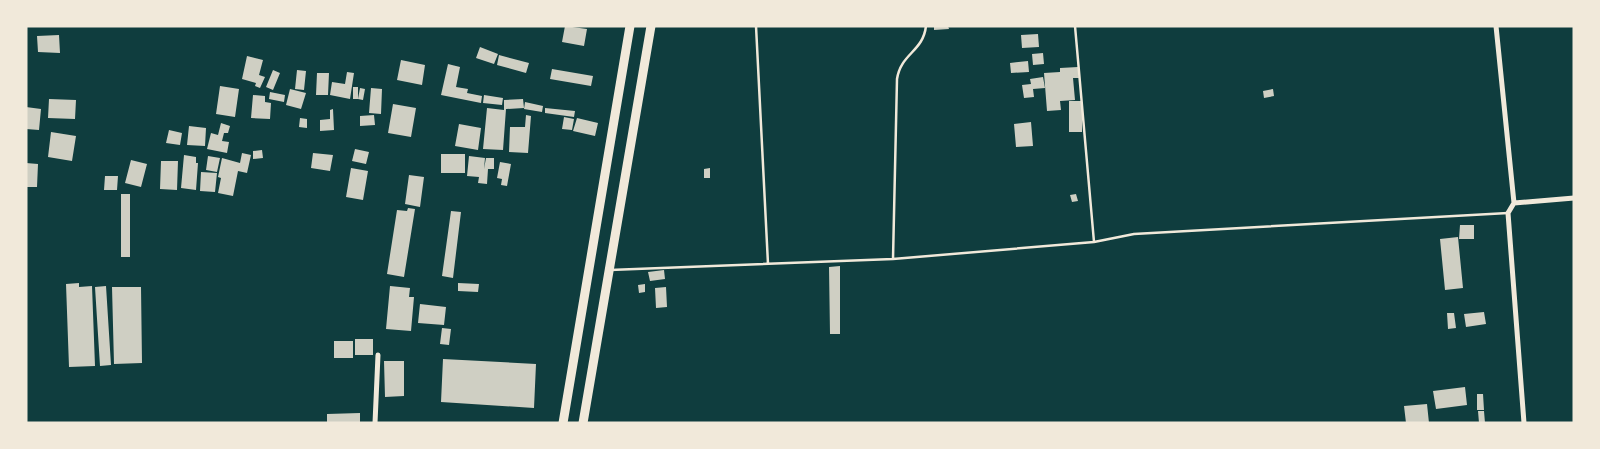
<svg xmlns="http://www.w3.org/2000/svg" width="1600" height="449" font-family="Rubik,sans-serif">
<rect width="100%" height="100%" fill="#0f3d3e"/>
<path fill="#cfcfc3" d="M565 26 587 29 584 46 562 42Z
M934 26H948L949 29 934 30Z
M1038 34 1039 47 1022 48 1021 35Z
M59 35 60 53 38 52 37 36Z
M480 47 498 54 494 64 476 58Z
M1043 53 1044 64 1033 65 1032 54Z
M499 55 529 63 526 73 497 65Z
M247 56 263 60 259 75 265 77 260 88 255 86 256 83 242 79Z
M401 60 425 65 422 85 397 80Z
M1028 61 1029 72 1011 73 1010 63Z
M448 64 460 67 456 87 468 89 467 93 482 96 481 103 441 95Z
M1078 67 1079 78H1073L1075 100 1060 101 1061 110 1047 111 1044 73 1060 72V68Z
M552 69 593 76 591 86 550 79Z
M273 70 280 73 273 90 266 87Z
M297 70 306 71 304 90 295 89Z
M347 72 354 73 350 99 330 95 332 82 345 84Z
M317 73H329L328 95H316Z
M1043 77 1045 88 1033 89 1034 97 1024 98 1022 85 1031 84 1030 79Z
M220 86 239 89 235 117 216 114Z
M353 87H358V99H353Z
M360 88 365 89 363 100 358 99Z
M371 88 382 89 381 114 369 113Z
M290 89 306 93 301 109 286 105Z
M1273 89 1274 96 1264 98 1263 91Z
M270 92 285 95 284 102 269 99Z
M253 95 265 96V102L271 103 270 119 251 118Z
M484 95 503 98 502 105 483 103Z
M49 99 76 100 75 119 48 118Z
M523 99 524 108 506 109 503 150 483 149 487 108 504 110V100Z
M1069 101H1082V132H1069Z
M525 102 543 106 542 112 524 109Z
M393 104 416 108 411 137 388 133Z
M26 107 41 109 39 130 26 129Z
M545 108 575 111 574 117 545 113Z
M333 109 334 130 320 131V120L330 119V110Z
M374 115 375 125 360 126V116Z
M526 115 531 116 528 153 509 152 510 127H525Z
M564 117 574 119 572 130 562 129Z
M300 118 307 119V128L299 127Z
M577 118 598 123 595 136 573 131Z
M1031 122 1033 146 1016 147 1014 124Z
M221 123 230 126 228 133H224L222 141 229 142 227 153 207 149 211 133 218 135Z
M459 124 481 128 478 150 455 146Z
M189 126 206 128 205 146 187 145Z
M169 130 182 133 180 145 166 143Z
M51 132 76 136 72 161 48 157Z
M355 149 369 152 366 164 352 161Z
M262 150 263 158 253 159V151Z
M242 153 251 155 247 173 238 171 233 196 218 193 221 178 218 177 222 158 240 163Z
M313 153 333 155 330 171 311 168Z
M441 154H465V173H441Z
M184 155 196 157V163H198L196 190 181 188Z
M208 156 220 158 217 172 206 170Z
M469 156 485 158 484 169 486 158H494V169H488L487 184 478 183 479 177 467 176Z
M131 160 147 164 141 187 125 183Z
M161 161H178L177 190 160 189Z
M500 162 511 164 507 186 501 185 502 179 497 178Z
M26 163 38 164 37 187H26Z
M351 168 368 171 363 200 346 197Z
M710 168V178H704V169Z
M201 172 217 173 215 192 200 191Z
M409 175 424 177 420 207 405 204Z
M105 176H118L117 190H104Z
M121 194H130V257H121Z
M1076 194 1078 201 1072 202 1070 195Z
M408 208 415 209 404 277 387 274 397 210 407 211Z
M451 211 461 212 453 278 442 276Z
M1460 225H1474V239H1459Z
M1458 237 1463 288 1445 290 1440 239Z
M840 266V334H830L829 267Z
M664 270 665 279 650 281 648 272Z
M79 283V287L92 286 95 366 69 367 66 284Z
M458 283 479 284 478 292 458 291Z
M645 284V292L639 293 638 285Z
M106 286 111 365 100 366 95 287Z
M390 286 410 288 409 297H414L411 331 386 329Z
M112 287H141L142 363 114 364Z
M666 287 667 307 656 308 655 288Z
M420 304 446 307 444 325 418 323Z
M1484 312 1486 324 1466 327 1464 314Z
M1447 313H1454L1456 328 1448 329Z
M442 328 451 329 449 345 440 344Z
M355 339H373V355H355Z
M334 341H353V358H334Z
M443 359 536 364 534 408 441 402Z
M384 361H404V396L385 397Z
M1465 387 1467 405 1436 409 1433 391Z
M1477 394H1483L1484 410H1477Z
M1427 404 1429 423H1406L1404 406Z
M1478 411H1484L1485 423H1479Z
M360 413V423H327V414Z"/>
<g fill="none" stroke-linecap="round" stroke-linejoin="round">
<path stroke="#f1e9da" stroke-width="2.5" d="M756 26 768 264
M1075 26 1094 242 1134 234 1508 213
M893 259 897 79C901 53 923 52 926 26
M610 270 893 259 1094 242"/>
<path stroke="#f1e9da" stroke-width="5" d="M1496 26 1514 203 1508 213 1524 423
M1514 203 1574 198
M375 423 378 355"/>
<path stroke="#f1e9da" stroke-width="9" d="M563 423 630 26
M583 423 651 26"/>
</g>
<rect width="1600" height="449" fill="none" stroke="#f1e9da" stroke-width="55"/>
</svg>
